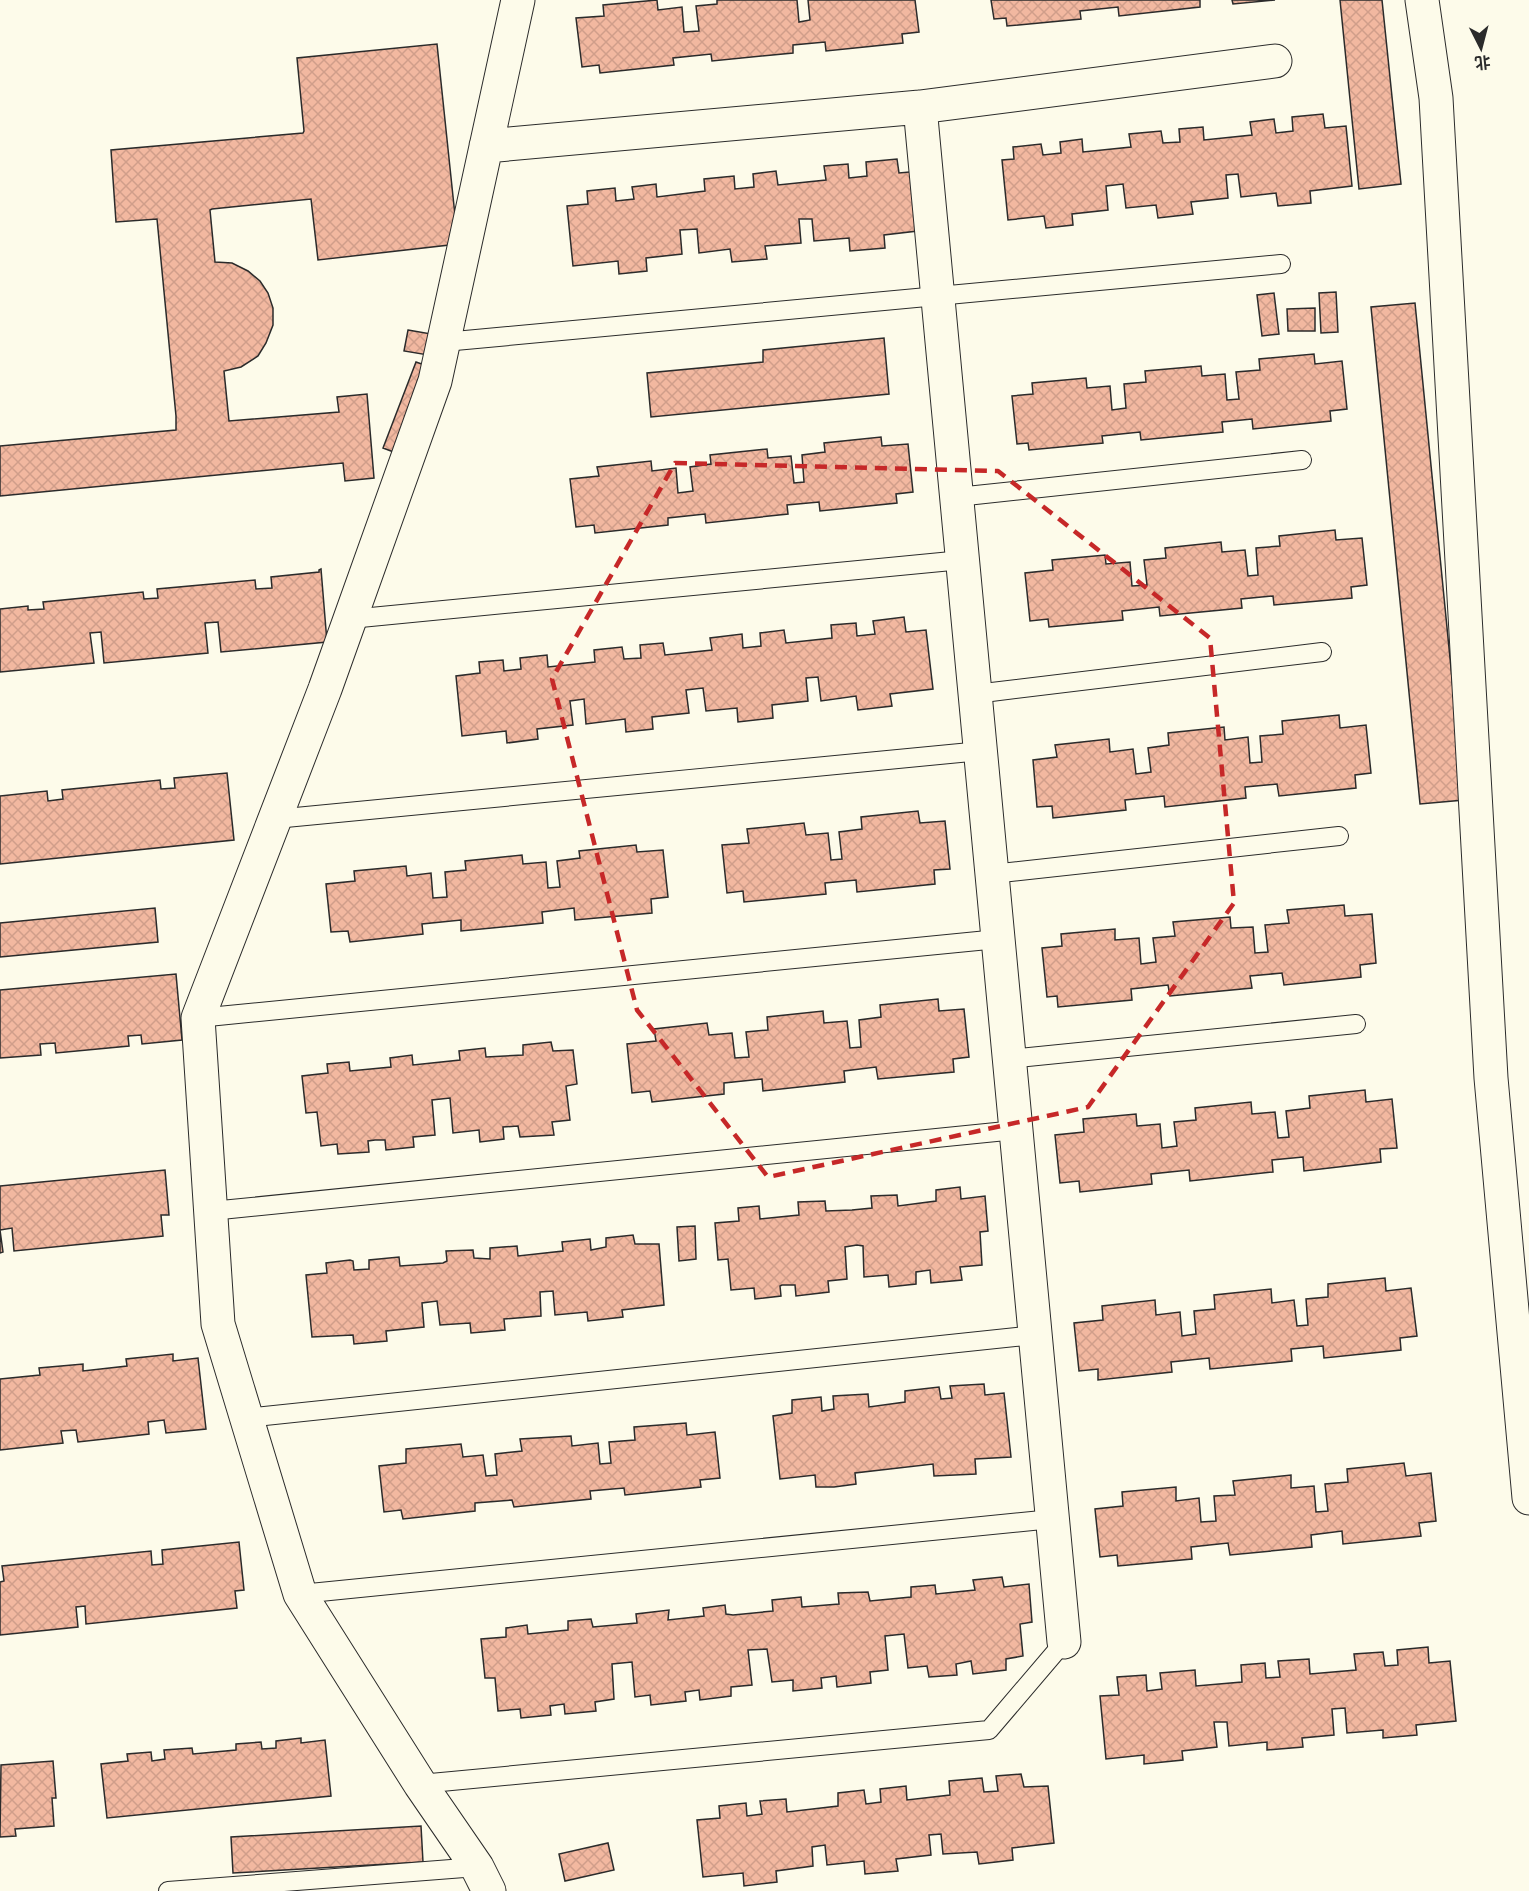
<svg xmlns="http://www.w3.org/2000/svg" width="1529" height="1891" font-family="'Open Sans','Noto Sans SC',sans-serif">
<defs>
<pattern id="building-cross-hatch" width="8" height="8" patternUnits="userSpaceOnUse" patternTransform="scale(1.5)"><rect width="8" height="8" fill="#f2b8a0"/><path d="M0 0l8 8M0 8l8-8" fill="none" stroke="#d09e8a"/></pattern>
</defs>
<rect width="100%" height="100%" fill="#fdfbea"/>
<path fill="url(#building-cross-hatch)" stroke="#2b2b2b" stroke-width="1.5" d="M657 0 658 10 682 7 684 32 699 31 696 6 717 4V0H797L799 22 810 20 808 0H915L919 32 902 34 903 43 826 51 825 42 793 45V53L712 61 711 54 673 58 674 65 600 73 599 65 582 67 576 18 604 16 603 5Z
M991 0H1200V7L1119 16 1118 7 1080 11 1081 19 1007 26 1006 18 994 19Z
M1232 0H1275L1233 4Z
M1340 0H1382L1401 184 1359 189Z
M437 44 458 244 318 260 311 199 212 209 210 210 215 262 232 263 248 271 260 281 268 293 273 308V325L266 343 258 356 241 367 224 371 229 421 339 412 337 397 367 394 374 478 345 481 343 463 0 496V446L176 430V416L157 219 116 222 111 150 303 133 304 131 297 58Z
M1323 114 1325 128 1346 126 1352 186 1310 191 1311 203 1278 206 1276 193 1241 197 1238 174 1226 175 1228 198 1191 202 1193 214 1158 218 1156 205 1126 208 1123 184 1106 186 1108 210 1072 214 1073 225 1046 228 1044 216 1008 220 1002 160 1014 159 1013 147 1041 144 1043 155 1061 153 1060 142 1082 139 1083 152 1131 147 1129 134 1161 131 1163 143 1180 142 1179 129 1203 127 1204 140 1252 135 1250 122 1274 119 1276 133 1293 131 1292 117Z
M897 159 899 173 920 171 926 230 884 235 885 248 850 251 849 238 814 241 812 219H799L801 243 765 246 767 259 732 262 730 249 699 253 697 229 680 230 682 254 646 258 647 271 619 274 618 261 573 266 567 206 588 204 587 191 615 188 616 201 634 199 632 187 656 184 657 197 705 191 704 179 734 176 735 189 754 187 753 174 776 171 778 185 826 180 824 166 848 164 849 178 867 176 866 162Z
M1336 292 1338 332 1321 333 1319 293Z
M1274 293 1279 334 1262 336 1257 295Z
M1415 303 1464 800 1420 804 1371 307Z
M1315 308V331H1288L1287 309Z
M408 330 443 336 440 357 404 351Z
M884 338 889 394 651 417 647 373 763 362V350Z
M1314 354 1315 364 1342 361 1347 409 1330 411 1331 421 1253 429 1252 419 1222 422 1223 432 1141 440 1140 432 1102 436 1103 443 1029 450 1028 443 1017 444 1012 396 1033 394 1032 383 1086 378 1087 388 1110 386 1112 410 1126 408 1124 384 1146 382 1145 371 1201 366 1202 376 1225 374 1227 400 1239 399 1236 372 1260 370 1259 359Z
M416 362 447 373 415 460 383 448Z
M881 437 882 446 908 444 913 492 896 494 897 503 820 511 819 502 787 505 788 514 706 523 705 514 668 518V525L595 533 594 525 576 527 570 479 599 476 597 467 651 461 652 471 676 468 678 493 693 491 690 467 711 464 710 455 767 449 768 458 791 456 794 483 804 482 802 455 825 452 824 443Z
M1335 530 1336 540 1362 538 1367 585 1351 587 1352 598 1274 605 1273 596 1241 599 1242 608 1160 616 1159 607 1122 611 1123 620 1049 627 1048 619 1030 621 1025 573 1053 570 1052 560 1105 555 1106 564 1130 562 1132 586 1147 585 1144 560 1166 558 1165 548 1221 542 1222 552 1245 550 1248 576 1258 575 1256 548 1280 546 1279 536Z
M321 569 327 642 221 652 218 622 205 623 208 653 104 663 101 632 90 633 94 663 0 672V609L28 606V610L44 609 43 602 143 592 144 599 158 598 157 589 255 580 256 589 272 588 271 577 319 572V570Z
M904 617 906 632 926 630 933 689 890 694 892 706 858 710 856 696 821 701 818 677 806 678 808 701 772 705 773 718 738 722 737 708 706 711 703 688 686 690 689 713 652 717 653 729 626 732 625 719 586 724 584 699 570 701 573 725 537 729 538 739 507 743 506 731 462 736 456 676 480 673 479 662 503 660 504 671 521 669 520 658 547 655 548 667 595 662 594 650 622 647 624 659 641 658 640 645 663 643 665 655 712 650 710 638 742 634 743 648 761 646 760 633 784 630 786 643 832 638 831 625 856 623 857 636 875 634 873 621Z
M1339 715 1340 728 1366 725 1371 773 1355 775 1356 788 1279 796 1277 784 1245 787 1246 798 1165 807 1164 796 1125 800 1126 810 1053 818 1052 806 1037 807 1033 760 1057 757 1055 745 1109 739 1110 752 1133 749 1136 774 1151 772 1148 748 1169 745 1168 733 1224 727 1225 740 1248 737 1250 763 1262 762 1260 736 1283 734 1282 721Z
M227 773 234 840 0 864V796L47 791 48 801 63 799 62 790 160 780 161 789 175 788 174 778Z
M918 811 920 823 945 821 950 869 934 870 935 884 857 892 856 880 825 883 826 894 744 902 743 891 727 893 722 845 749 843 747 829 804 823 806 835 828 833 831 860 842 859 839 832 862 829 861 817Z
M636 845 637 852 663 850 668 897 651 899 652 913 575 920 574 908 542 912 543 923 461 931V920L422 924 423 934 350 942 348 931 331 932 326 884 355 881 354 871 406 866 407 876 431 873 433 898 447 897 445 872 466 870 465 861 522 855 523 864 546 862 548 888 560 887 557 861 580 858 579 851Z
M1344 905 1345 916 1372 914 1376 963 1360 965 1361 977 1284 985 1282 973 1250 976 1252 988 1170 996 1168 985 1131 989 1132 1000 1058 1007 1057 996 1047 997 1042 948 1062 946 1061 934 1115 929V940L1139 938 1141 964 1156 962 1153 938 1175 936 1173 922 1230 917 1231 928 1253 927 1255 953 1268 952 1265 925 1289 923 1287 910Z
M155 908 158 942 0 957V923Z
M176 974 182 1040 142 1044 141 1035 128 1036 129 1046 56 1053 55 1043 40 1044 41 1055 0 1058V990Z
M938 999 939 1011 964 1009 969 1057 953 1059 954 1072 878 1079 876 1067 844 1071 845 1082 763 1091 762 1079 724 1083V1094L652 1102 650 1091 632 1093 627 1044 656 1041 654 1029 707 1023 709 1035 732 1033 735 1058 749 1057 746 1032 768 1030 767 1017 823 1011 824 1023 847 1021 850 1048 861 1047 859 1020 881 1017 880 1005Z
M551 1042 553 1051 573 1050 577 1084 566 1086 570 1120 552 1122 554 1135 520 1137 518 1126 503 1127 504 1139 480 1142 479 1130 453 1133 450 1098 432 1100 435 1135 413 1137 414 1147 386 1150 385 1140H375L368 1141 369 1152 338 1154 337 1144 321 1146 317 1112 306 1113 302 1076 328 1073 327 1064 349 1062 350 1071 391 1067 390 1058 412 1055 413 1065 460 1060 459 1051 485 1048 486 1057 523 1055V1045Z
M1365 1090 1366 1102 1392 1099 1397 1148 1380 1149 1381 1162 1304 1171 1303 1157 1272 1160 1273 1172 1190 1181 1189 1170 1151 1174 1152 1184 1080 1192 1079 1181 1060 1183 1055 1135 1084 1132 1083 1119 1136 1114 1137 1126 1160 1124 1162 1148 1177 1146 1174 1122 1196 1120 1195 1108 1251 1102 1252 1114 1275 1112 1278 1138 1289 1137 1286 1111 1310 1108 1309 1096Z
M165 1170 169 1215H161L163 1236 14 1251 12 1228 0 1230 3 1252 0 1253V1186Z
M960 1187 961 1199 985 1196 988 1231 980 1232 982 1265 960 1267 962 1280 931 1283 930 1270 916 1272V1284L889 1287 888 1275 864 1277 863 1246 857 1245 845 1247 847 1279 828 1281 829 1292 796 1296 795 1285H782L780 1286 781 1296 755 1299 754 1288 731 1290 728 1259 718 1260 715 1223 739 1221 738 1208 759 1206 760 1219 799 1215 798 1202 825 1201 826 1211 852 1210 872 1208 871 1196 897 1195 898 1206 936 1201V1190Z
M695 1226 696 1259 679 1261 677 1227Z
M633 1235 635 1244H659L664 1305 622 1310 623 1317 588 1321 587 1312 555 1315 553 1291 540 1292 541 1316 504 1319 505 1330 471 1333 470 1323 440 1325 437 1301 422 1303 424 1327 386 1331 387 1341 354 1344 353 1335 312 1337 306 1275 327 1273 326 1263 350 1260 353 1261 354 1270 369 1269V1260L399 1257 400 1266 443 1263 447 1261 446 1251 473 1250 474 1258 490 1259V1248L517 1246 518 1256 563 1251 562 1242 590 1239 591 1250 606 1247V1238Z
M1385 1278 1386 1291 1411 1288 1417 1336 1400 1338 1401 1350 1324 1358 1323 1346 1291 1349 1292 1361 1210 1369 1209 1358 1171 1362 1172 1372 1098 1380V1369L1079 1371 1074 1323 1103 1320 1102 1306 1155 1300 1156 1315 1180 1312 1182 1336 1196 1334 1194 1311 1215 1309 1214 1295 1271 1289 1272 1303 1294 1300 1297 1326 1308 1325 1306 1299 1328 1297V1284Z
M173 1354V1361L198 1358 206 1429 166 1433 164 1420 148 1422 149 1434 78 1442 76 1430 61 1431 63 1443 0 1450V1379L40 1375 39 1368 83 1364V1371L127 1366 126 1359Z
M984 1384 985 1395 1004 1393 1011 1457 975 1459 976 1474 934 1476 933 1464 855 1473 856 1484 834 1487H816L815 1475 780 1479 773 1416 792 1413V1400L821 1397 822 1411 834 1409 833 1396 868 1394 869 1407 905 1402V1391L939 1387 941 1399 952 1398 950 1386Z
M686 1423 687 1435 715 1432 720 1478 700 1480 701 1487 625 1495 624 1488 590 1491 591 1499 514 1507 512 1500 475 1503V1511L403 1519 401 1510 384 1512 379 1466 406 1463V1449L461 1444 463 1457 483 1455 486 1476 497 1475 495 1454 522 1451 520 1439 571 1436 572 1446 598 1443 600 1464 611 1463 609 1442 635 1440 634 1427Z
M1404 1463 1406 1476 1431 1473 1436 1521 1419 1523 1421 1536 1343 1544 1342 1531 1311 1535 1312 1547 1230 1555 1228 1543 1191 1547 1192 1559 1118 1566 1117 1555 1100 1557 1095 1509 1123 1506 1122 1492 1176 1487V1501L1199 1498 1201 1522 1216 1521 1214 1496 1235 1495 1233 1481 1291 1475V1488L1314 1486 1316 1512 1328 1511 1325 1484 1348 1482 1347 1469Z
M239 1542 244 1590 235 1591 237 1608 86 1624 85 1606 76 1607 78 1627 0 1635V1582L4 1581 2 1566 151 1551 152 1565 163 1564 162 1550Z
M1002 1577 1004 1587 1029 1584 1032 1622 1020 1624 1023 1656 1006 1659V1670L973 1674 971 1661 956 1664 957 1675 929 1677 927 1666 908 1668 904 1634 885 1636 888 1670 870 1672 871 1683 837 1687 836 1676 821 1678 822 1688 793 1691V1680L772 1682 767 1649 748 1650 752 1685 731 1687V1696L700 1700 699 1690 685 1692 686 1701 651 1705 650 1695 635 1697 632 1662 612 1664 614 1699 595 1702 596 1711 565 1714 564 1704 550 1706 551 1715 521 1718 520 1709 498 1711 495 1678H485L481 1639 506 1637V1628L527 1625 528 1634 568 1630V1621L591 1619 593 1627 637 1623 636 1614 669 1610 668 1620 704 1616 703 1608 725 1605 726 1614 733 1615 773 1611 772 1600 801 1597 802 1607 839 1604 838 1593 868 1592 870 1601 911 1597V1587L935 1585 936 1594 975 1590 973 1580Z
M1428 1647 1429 1663 1450 1661 1456 1721 1416 1725 1417 1735 1383 1738V1730L1347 1733 1345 1708 1332 1709 1334 1735 1302 1738 1303 1747 1267 1750V1742L1229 1746 1227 1722H1214L1217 1747 1182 1751 1183 1760 1144 1764V1755L1106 1759 1100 1696 1119 1695 1117 1677 1146 1675 1147 1691 1162 1689 1160 1673 1195 1670 1196 1686 1242 1682 1241 1665 1265 1663 1266 1678 1280 1677 1278 1661 1309 1659 1310 1674 1356 1670 1354 1654 1383 1652 1385 1666 1398 1665 1397 1650Z
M301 1738V1743L325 1740 331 1796 107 1818 101 1764 128 1761 127 1754 151 1752 152 1761 165 1759 164 1750 192 1748 193 1754 236 1750V1744L261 1742 262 1749 276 1748V1741Z
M53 1761 56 1798H52L54 1826 15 1829 16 1836 0 1837 1 1765Z
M1021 1774 1024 1787 1048 1786 1054 1843 1012 1848 1013 1860 979 1864 977 1852 943 1854 941 1834 929 1835 931 1855 896 1859 898 1871 865 1874 864 1861 827 1865 825 1845 812 1847 813 1866 776 1871 777 1882 744 1886 743 1873 703 1877 697 1820 720 1818 719 1806 746 1803 747 1816 762 1814 760 1801 786 1799 787 1812 838 1806V1793L864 1790 866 1804 881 1802 880 1789 906 1786 907 1800 950 1795 949 1781 982 1778 984 1792 998 1791 996 1776Z
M421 1826 423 1862 233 1873 231 1837Z
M608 1843 614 1870 565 1881 559 1854Z"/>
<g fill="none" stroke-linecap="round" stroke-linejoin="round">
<g stroke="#2b2b2b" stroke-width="20">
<path id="service" d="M444 342 1281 264
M957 497 1302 460
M350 619 962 560
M975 694 1322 652
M275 819 981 751
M992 874 1339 836
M198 1018 998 939
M1009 1059 1356 1024
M211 1211 1016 1130
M246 1418 1035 1335
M300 1594 1052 1519
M420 1784 989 1730 1064 1642
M168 1891 477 1867"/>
</g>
<g stroke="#2b2b2b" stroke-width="35">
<path id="minor" d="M1422 0 1436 98 1491 1078 1529 1498
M920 107 1064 1642
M486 146 920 107 1275 61
M489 1891 477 1867 420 1784 300 1594 218 1324 198 1018 325 689 435 381 518 0"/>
</g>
<use href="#service" stroke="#fdfbea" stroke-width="18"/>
<use href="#minor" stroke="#fdfbea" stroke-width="33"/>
</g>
<path fill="none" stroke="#c62828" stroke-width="4.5" stroke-dasharray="12 8" stroke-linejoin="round" d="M675 463 998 471 1210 638 1234 903 1088 1107 768 1177 637 1010 552 679Z"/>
<g transform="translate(1481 48) rotate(174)" stroke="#fdfbea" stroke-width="4.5" paint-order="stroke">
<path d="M0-4.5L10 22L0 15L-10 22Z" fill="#2b2b2b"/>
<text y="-9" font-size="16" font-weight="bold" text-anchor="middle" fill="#2b2b2b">北</text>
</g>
</svg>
